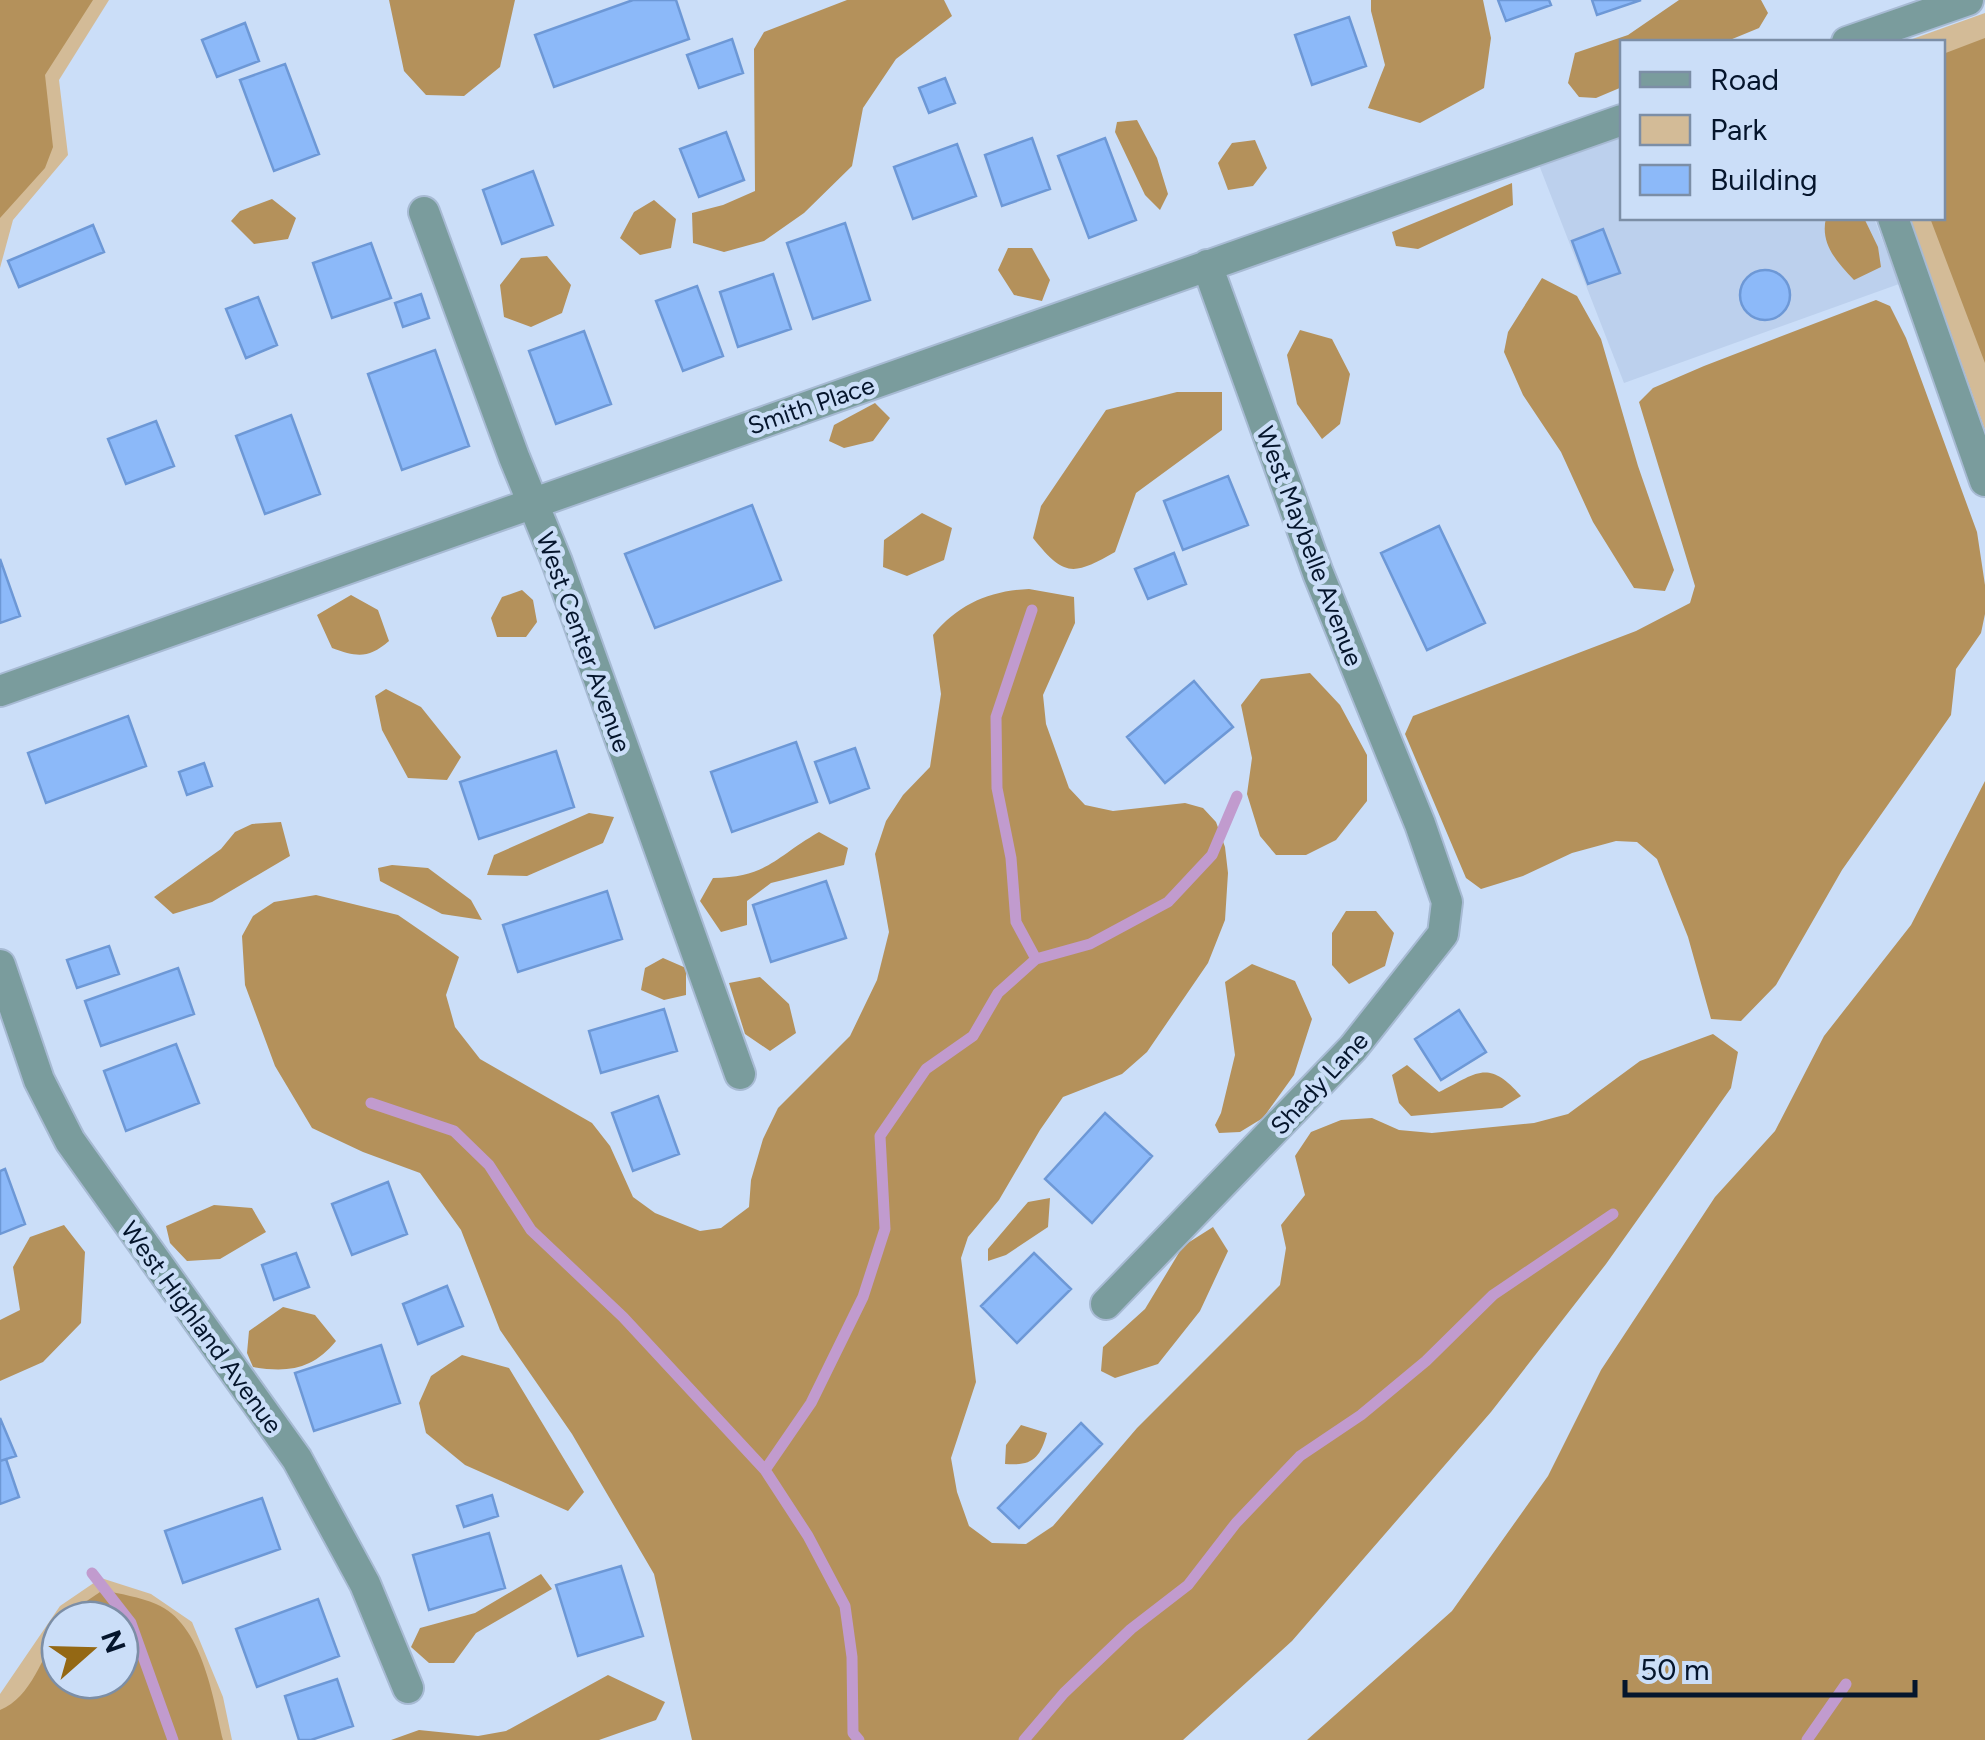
<svg xmlns="http://www.w3.org/2000/svg" width="1985" height="1740" font-family="Figtree,sans-serif">
<rect width="100%" height="100%" fill="#cbdef8"/>
<path fill="#bcd0ed" d="M1622 137V218H1874L1899 284 1624 383 1539 165Z"/>
<path fill="#d3bb97" fill-rule="evenodd" d="M0 0H109L59 80 68 155 13 220 0 268Z
M1985 13V430L1910 218H1942V42H1904Z
M101 1578 151 1594 192 1622 223 1697 232 1740H0V1694L60 1606ZM60 1620H120V1680H60Z"/>
<path fill="#b4915b" d="M0 0H93L45 75 53 147 45 168 0 218Z
M389 0H515L500 67 464 96 426 95 404 71Z
M847 0H944L952 16 896 59 863 108 852 166 804 213 764 241 724 252 693 243 692 213 723 205 755 191 754 49 764 32Z
M1371 0H1483L1491 38 1484 88 1420 123 1368 108 1385 65 1371 11Z
M1679 0H1761L1768 13 1759 28 1725 42H1622V87L1596 98 1579 97 1568 83 1575 53 1628 35Z
M1985 38V363L1930 218H1942L1943 54Z
M1137 120 1157 158 1168 194 1160 210 1145 195 1115 132 1117 122Z
M1255 140 1267 168 1253 186 1228 190 1218 163 1232 143Z
M1512 183 1513 205 1418 249 1396 246 1392 232Z
M272 199 296 218 288 239 254 244 231 221 240 211Z
M654 200 676 219 671 248 640 255 620 238 634 212Z
M1826 218H1864L1878 247 1881 267 1854 280C1836 261 1820 244 1826 218Z
M1008 248H1032L1050 280 1042 301 1014 295 998 270Z
M547 256 571 285 562 313 531 327 504 317 500 285 521 258Z
M1542 278 1577 296 1601 339 1638 466 1674 570 1665 591 1634 588 1593 522 1561 452 1523 395 1504 352 1508 332Z
M1876 300 1890 306 1906 338 1977 532 1985 585V614L1981 633 1956 669 1951 715 1842 870 1776 985 1741 1021 1711 1019 1688 937 1657 859 1637 842 1616 841 1572 853 1523 876 1481 889 1466 878 1405 734 1413 716 1636 631 1690 603 1695 586 1639 402 1653 388 1704 366Z
M1300 330 1332 339 1350 374 1340 424 1322 439 1297 404 1287 355Z
M1177 392H1222V430L1136 493 1115 552C1073 576 1064 577 1033 538L1041 506 1106 410Z
M875 403 890 418 873 441 844 448 829 441 834 425Z
M922 513 952 528 944 560 907 576 883 567 884 540Z
M1029 589 1074 597 1075 623 1043 695 1046 724 1069 788 1085 805 1113 811 1185 803 1203 808 1216 822 1225 847 1228 873 1225 920 1208 963 1147 1052 1122 1074 1063 1097 1040 1130 999 1200 968 1237 961 1258 976 1382 951 1458 957 1492 969 1526 992 1543 1026 1544 1053 1526 1137 1428 1280 1285 1286 1248 1281 1225 1305 1195 1295 1156 1311 1132 1341 1120 1372 1118 1399 1130 1432 1133 1534 1123 1568 1114 1640 1061 1713 1034 1738 1052 1731 1088 1606 1264 1491 1412 1292 1641 1183 1740H692L654 1574 572 1434 500 1330 461 1230 420 1173 363 1152 312 1128 275 1066 245 985 242 936 253 916 274 902 316 895 398 915 459 957 446 995 455 1027 480 1059 592 1123 610 1146 633 1197 655 1213 700 1231 721 1228 749 1207 751 1180 763 1139 778 1108 850 1036 877 980 889 932 875 854 886 821 903 795 930 767 941 694 933 635C959 604 989 591 1029 589Z
M522 590 533 600 537 622 526 637H497L491 618 502 597Z
M351 595 378 610 389 641C368 659 357 657 332 648L317 615Z
M1310 673 1340 705 1367 755V801L1336 840 1306 855H1276L1260 836 1247 794 1252 758 1241 705 1261 679Z
M386 689 421 707 461 757 447 780 408 778 382 730 375 696Z
M1985 781V1740H1307L1452 1611 1548 1476 1601 1370 1715 1197 1775 1131 1824 1036 1911 925Z
M589 813 614 817 603 843 527 876 487 875 494 855Z
M281 822 290 856 212 902 173 914 154 897 221 849 235 832 252 824Z
M819 832 848 848 844 865 771 883 747 901V925L721 932 700 901 713 878C768 877 774 858 819 832Z
M392 865 428 868 471 900 482 920 442 914 380 881 378 868Z
M1346 911H1376L1394 933 1385 966 1349 984 1332 965V933Z
M663 958 686 968V995L664 1000 641 990 645 968Z
M1252 964 1295 981 1312 1019 1294 1075 1263 1118 1240 1132 1219 1133 1215 1125 1221 1113 1235 1055 1225 982Z
M760 977 789 1004 796 1033 770 1051 745 1034 729 983Z
M1407 1065 1439 1092C1477 1073 1488 1058 1521 1096L1502 1108 1411 1116 1399 1103 1392 1075Z
M1050 1198 1048 1227 1006 1255 988 1261V1249L1028 1202Z
M214 1205 252 1208 266 1232 220 1259 187 1261 170 1243 166 1226Z
M64 1225 85 1252 81 1323 43 1362 0 1381V1320L20 1310 13 1267 30 1237Z
M1213 1227 1228 1251 1200 1311 1158 1364 1115 1378 1101 1371 1103 1347 1145 1309 1183 1246Z
M283 1307 315 1315 336 1341C313 1369 289 1373 253 1367L247 1353 249 1331Z
M462 1355 509 1368 584 1492 568 1511 465 1465 426 1433 419 1403 431 1376Z
M1021 1425 1047 1433C1040 1459 1032 1466 1005 1464L1006 1445Z
M541 1574 552 1589 476 1633 454 1663H429L411 1647 420 1628 475 1613Z
M103 1590C120 1594 140 1597 156 1604 202 1623 213 1697 223 1740H0V1710C32 1697 42 1656 60 1629V1680H120V1620H66L72 1611Z
M608 1675 665 1702 656 1720 599 1740H391L419 1730 478 1736 506 1731Z"/>
<g fill="none" stroke-linecap="round" stroke-linejoin="round">
<path stroke="#c19bce" stroke-width="11" d="M1032 610 996 717 997 788 1011 858 1016 922 1036 959
M371 1103 454 1131 489 1165 531 1230 623 1317 765 1470 808 1536 845 1606 852 1657 853 1733 859 1740
M765 1470 811 1403 863 1297 885 1229 880 1136 926 1069 973 1036 998 993 1036 959 1090 944 1168 902 1212 855 1237 796
M92 1573 131 1623 173 1740
M1024 1740 1064 1693 1131 1629 1188 1585 1236 1523 1300 1456 1361 1415 1426 1361 1493 1295 1613 1214
M1807 1740 1846 1684"/>
</g>
<path fill="#8cb9f9" stroke="#6d98d6" stroke-width="2.5" d="M633 0H676L689 39 554 87 535 35Z
M1498 0H1549L1551 5 1506 21Z
M1592 0H1641L1597 15Z
M1349 17 1366 66 1312 85 1295 35Z
M245 23 259 61 217 77 202 40Z
M732 39 743 73 699 88 687 55Z
M285 64 319 154 274 171 240 80Z
M945 78 955 103 929 113 919 88Z
M726 132 744 180 699 197 680 149Z
M1032 138 1050 189 1002 206 985 155Z
M1105 138 1136 220 1089 238 1058 156Z
M957 144 976 196 913 219 894 167Z
M533 171 553 225 502 244 483 190Z
M845 223 870 300 813 319 787 243Z
M93 225 104 252 19 287 8 261Z
M1603 229 1620 273 1588 284 1572 241Z
M371 243 391 298 332 318 313 263Z
M1740 295a25 25 0 1 1 50 0a25 25 0 1 1-50 0Z
M773 274 791 329 738 347 720 292Z
M697 286 723 356 683 371 656 301Z
M421 294 429 318 403 327 395 303Z
M258 297 277 345 246 358 226 309Z
M584 331 611 404 556 424 529 351Z
M435 350 469 446 402 470 368 374Z
M291 415 320 494 265 514 236 436Z
M156 421 174 466 126 484 108 439Z
M1228 476 1248 525 1183 550 1164 501Z
M752 505 781 580 655 628 625 554Z
M1439 526 1485 623 1427 650 1381 553Z
M1174 553 1186 584 1148 599 1135 569Z
M0 559 20 616 0 623Z
M1194 681 1233 727 1165 783 1127 737Z
M128 716 146 766 46 803 28 753Z
M796 742 817 802 732 832 711 772Z
M855 748 869 788 830 803 815 762Z
M556 751 574 807 479 839 460 782Z
M204 763 212 786 187 795 179 772Z
M826 881 846 938 771 962 753 905Z
M607 891 622 939 518 972 503 925Z
M109 946 119 974 77 988 67 960Z
M178 968 194 1014 101 1046 85 1001Z
M664 1009 677 1051 601 1073 589 1031Z
M1459 1010 1486 1052 1441 1080 1415 1039Z
M176 1044 199 1103 126 1131 104 1071Z
M658 1096 679 1154 633 1171 612 1113Z
M1105 1113 1152 1156 1092 1223 1045 1179Z
M5 1169 25 1224 0 1234V1171Z
M388 1182 407 1234 352 1255 332 1204Z
M296 1253 309 1287 274 1300 262 1265Z
M1034 1253 1071 1289 1017 1343 981 1306Z
M447 1286 463 1326 418 1344 403 1304Z
M381 1345 400 1403 314 1431 295 1373Z
M0 1418 16 1456 0 1461Z
M1081 1423 1102 1444 1019 1528 998 1508Z
M6 1459 19 1497 0 1504V1461Z
M492 1495 498 1516 464 1527 457 1506Z
M262 1498 280 1549 183 1583 165 1531Z
M489 1533 505 1588 429 1610 413 1555Z
M621 1566 643 1636 578 1656 556 1585Z
M318 1599 339 1656 257 1687 236 1629Z
M337 1679 353 1726 311 1740H299L285 1696Z"/>
<g fill="none" stroke-linecap="round" stroke-linejoin="round">
<g stroke="#a7bad3" stroke-width="34">
<path id="minor" d="M1847 42 1968 0
M424 212 514 457 557 562 740 1074
M1893 218 1985 481
M0 691 1622 120
M0 965 39 1080 70 1141 297 1459 365 1584 408 1688
M1106 1304 1353 1048 1443 934 1447 902 1420 824 1318 573 1207 265"/>
</g>
<use href="#minor" stroke="#7a9c9d" stroke-width="30"/>
</g>
<g text-anchor="middle" dominant-baseline="central" stroke-width="9" stroke-linejoin="round" paint-order="stroke">
<g font-size="25" fill="#05152c" stroke="#cbdef8">
<text transform="translate(811 405) rotate(-19)">Smith Place</text>
<text transform="translate(1310 546) rotate(69)">West Maybelle Avenue</text>
<text transform="translate(584 642) rotate(70)">West Center Avenue</text>
<text transform="translate(1319 1083) rotate(-47)">Shady Lane</text>
<text transform="translate(202 1327) rotate(54)">West Highland Avenue</text>
</g>
</g>
<rect x="1620" y="40" width="325" height="180" fill="#cbdef8" stroke="#7c8ea6" stroke-width="2.5"/>
<rect x="1640" y="72" width="50" height="15" fill="#7a9c9d" stroke="#7c8ea6" stroke-width="2.5"/>
<text x="1710" y="90" font-size="30" fill="#05152c">Road</text>
<rect x="1640" y="115" width="50" height="30" fill="#d3bb97" stroke="#7c8ea6" stroke-width="2.5"/>
<text x="1710" y="140" font-size="30" fill="#05152c">Park</text>
<rect x="1640" y="165" width="50" height="30" fill="#8cb9f9" stroke="#7c8ea6" stroke-width="2.5"/>
<text x="1710" y="190" font-size="30" fill="#05152c">Building</text>
<g transform="translate(90 1650) rotate(70)"><circle r="48" fill="#cbdef8" stroke="#7c8ea6" stroke-width="2.5"/>
<path d="M0-8L18 38L0 25L-18 38Z" fill="#946814"/>
<text y="-15" font-size="28" font-weight="bold" text-anchor="middle" fill="#05152c">N</text>
</g>
<path d="M1625 1680v15h290v-15" fill="none" stroke="#05152c" stroke-width="5"/>
<text x="1640" y="1680" font-size="30" fill="#05152c" stroke="#cbdef8" stroke-width="8" paint-order="stroke">50 m</text>
</svg>
